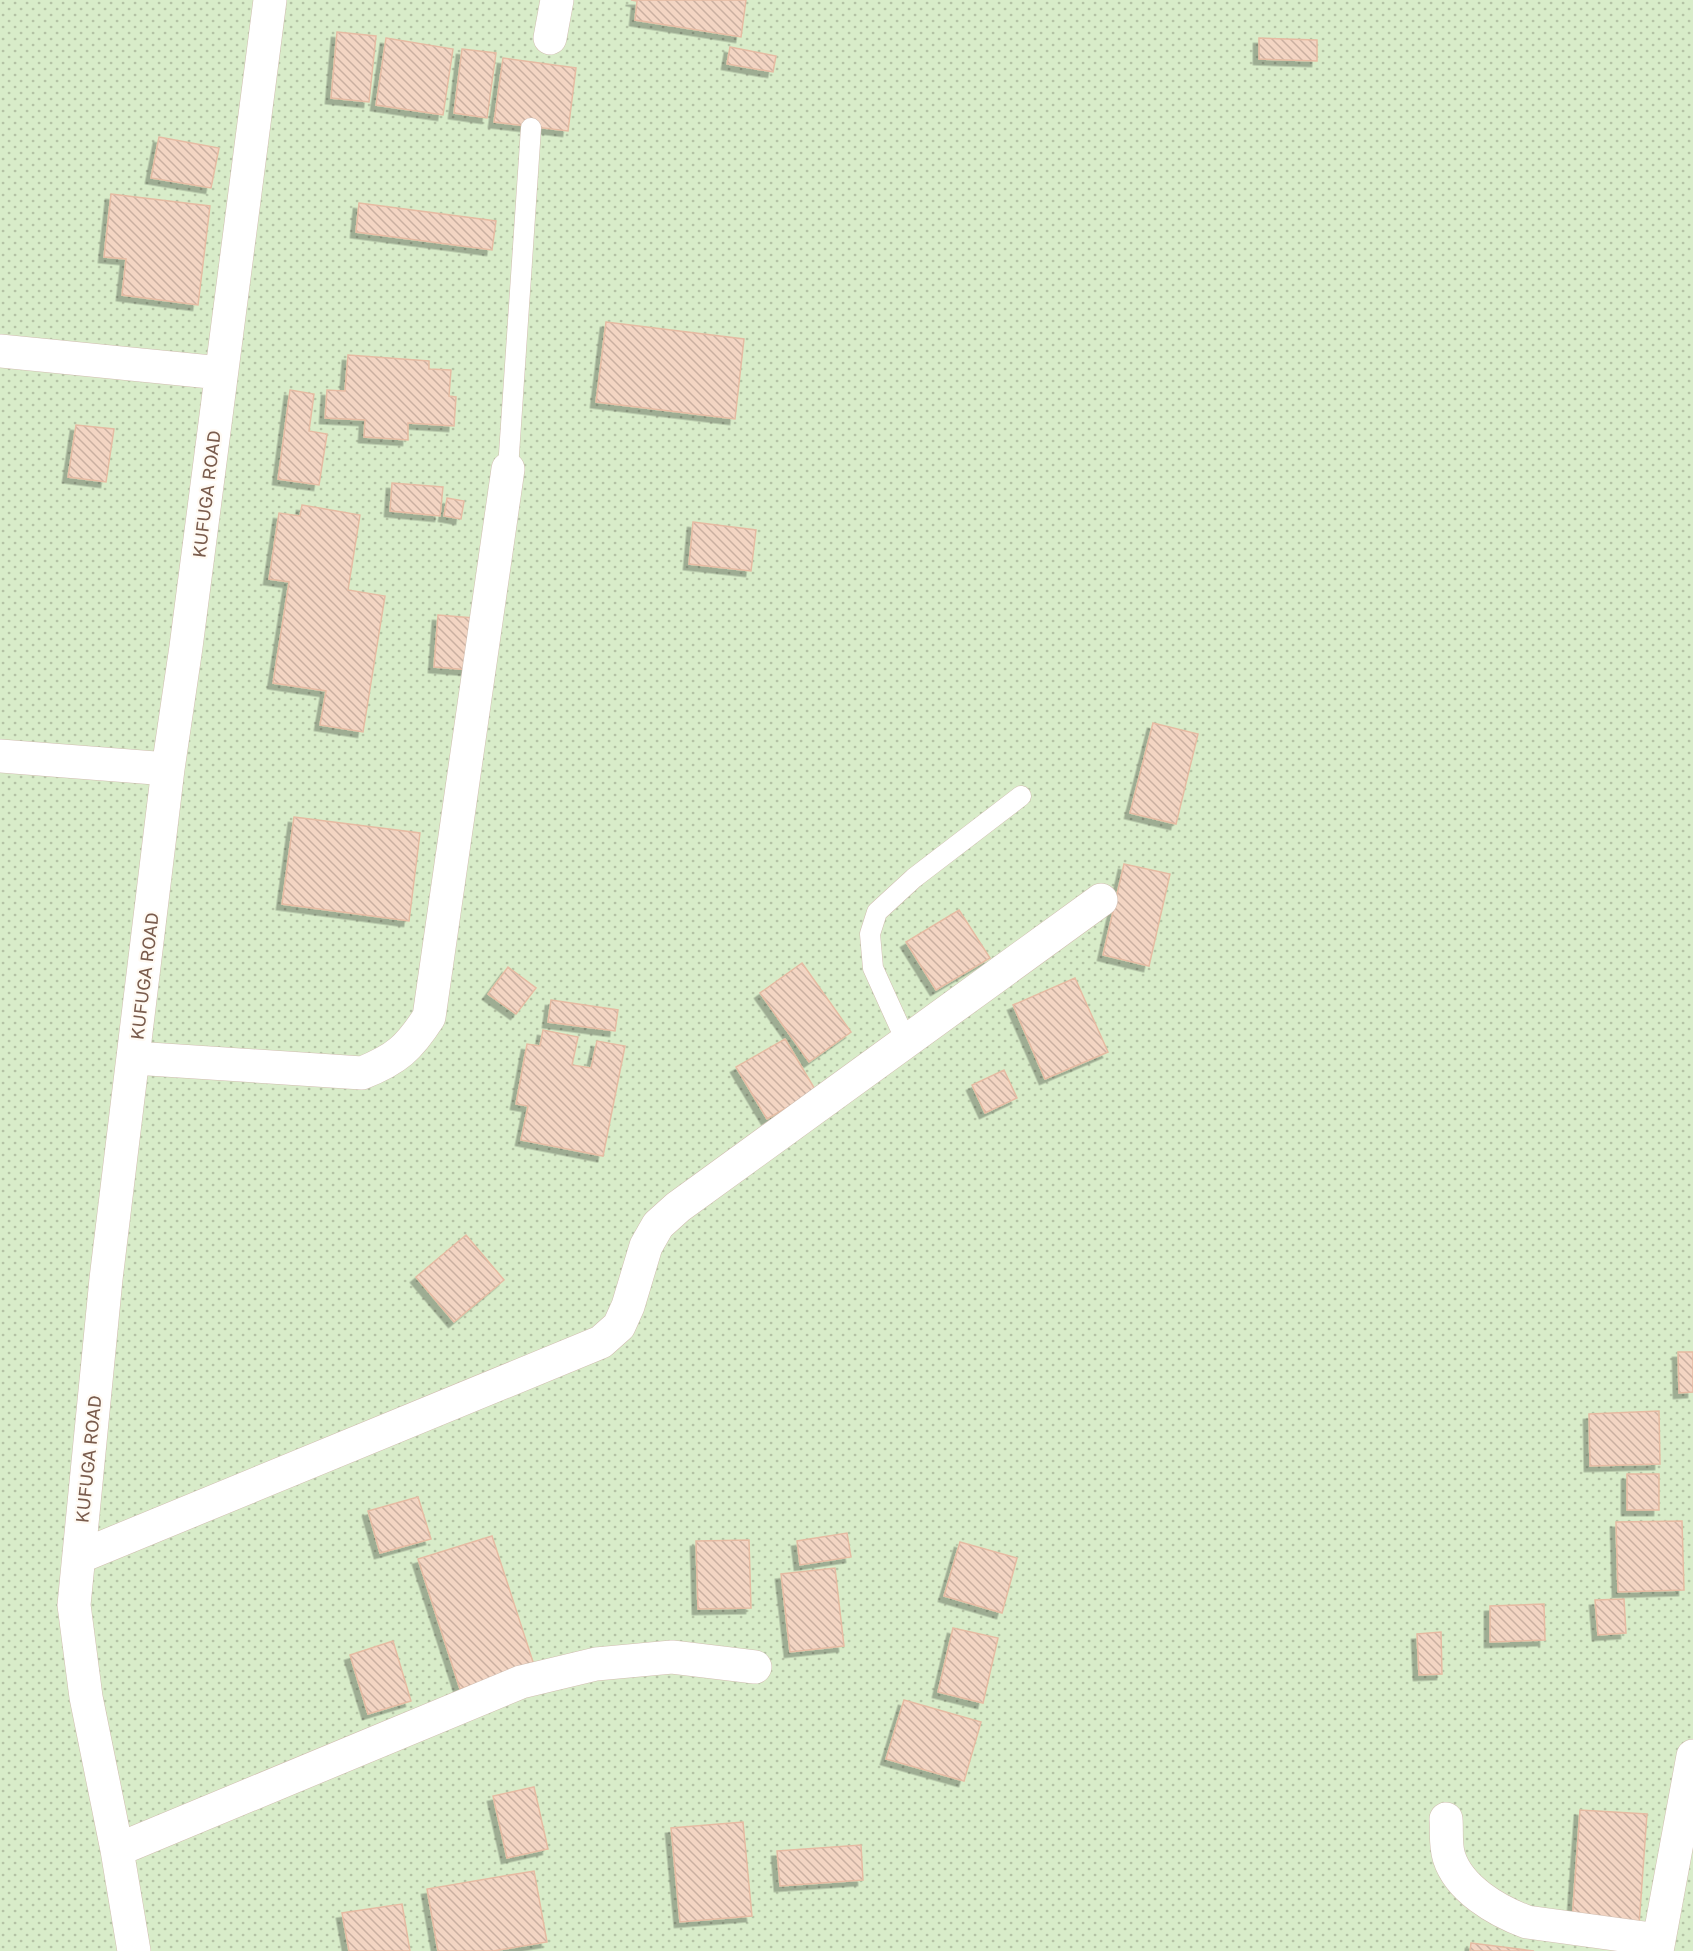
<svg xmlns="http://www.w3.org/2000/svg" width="1693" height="1951" font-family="'Golos Text',sans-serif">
<defs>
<pattern id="grass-dots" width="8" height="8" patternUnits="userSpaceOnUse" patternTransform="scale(1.5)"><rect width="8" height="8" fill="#d8ecc9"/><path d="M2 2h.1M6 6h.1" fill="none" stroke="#b4c2a5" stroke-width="1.8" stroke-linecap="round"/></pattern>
<pattern id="building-back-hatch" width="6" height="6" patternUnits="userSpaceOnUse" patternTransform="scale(1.5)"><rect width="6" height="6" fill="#f3d5c3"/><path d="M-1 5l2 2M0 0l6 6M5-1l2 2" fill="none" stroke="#cab0a1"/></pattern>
<filter id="shadow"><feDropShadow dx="-5.5" dy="5.5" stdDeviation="0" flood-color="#0004"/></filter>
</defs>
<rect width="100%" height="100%" fill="#fdf6ec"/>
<path fill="url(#grass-dots)" d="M0 0H1693V1951H0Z"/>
<path fill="url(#building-back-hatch)" stroke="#e6bba3" stroke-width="1.5" filter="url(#shadow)" d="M631 0H746L741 37 635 20 637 1Z
M337 32 376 36 369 102 331 98Z
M386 38 453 49 443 115 376 105Z
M1259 38 1317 40V61L1259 59Z
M730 47 776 56 773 72 727 64Z
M462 49 496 53 487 118 454 113Z
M503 58 576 68 568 131 494 122Z
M159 137 219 148 211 188 151 178Z
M111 194 210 206 198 305 122 295 126 259 104 257Z
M359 203 496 221 492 250 356 232Z
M606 322 744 339 735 419 596 402Z
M348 355 429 361V369L451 370 449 396 456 397 454 426 408 423V440L364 437 365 420 325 418 327 390 345 391Z
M290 390 314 394 309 431 327 434 319 485 278 479Z
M76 425 114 429 106 482 68 477Z
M392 483 443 487 440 516 390 511Z
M447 498 464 501 461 519 444 516Z
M302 505 360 515 348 590 385 596 363 732 320 725 326 691 273 683 289 582 269 579 279 513 300 516Z
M693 522 756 530 751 571 689 564Z
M438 615 474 618 470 670 434 667Z
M1153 723 1198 734 1176 824 1130 813Z
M294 817 420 833 409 921 282 904Z
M1124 864 1170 874 1149 966 1103 955Z
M959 910 990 958 936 990 906 942Z
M802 963 851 1032 809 1062 760 993Z
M508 967 536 988 516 1014 488 994Z
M1075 978 1108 1052 1045 1079 1013 1005Z
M551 1000 618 1010 615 1031 548 1022Z
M543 1030 578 1037 572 1065 591 1068 597 1041 625 1046 603 1156 521 1140 528 1106 516 1104 527 1044 540 1046Z
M785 1039 816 1091 767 1119 736 1067Z
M1004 1070 1017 1098 985 1113 972 1085Z
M466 1235 504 1280 454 1322 416 1277Z
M1678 1352H1693V1392L1679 1393Z
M1659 1411 1660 1464 1590 1466 1589 1414Z
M1627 1474H1659V1510H1627Z
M418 1497 431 1539 380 1553 368 1511Z
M1682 1521 1684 1590 1618 1592 1616 1522Z
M847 1533 851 1557 800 1565 797 1541Z
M492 1536 534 1665 460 1689 418 1559Z
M749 1540 751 1608 698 1609 696 1541Z
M960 1542 1017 1558 1002 1613 944 1596Z
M835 1568 844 1646 790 1652 781 1574Z
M1624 1599 1626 1633 1598 1635 1595 1600Z
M1544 1604 1545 1640 1490 1642V1606Z
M953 1628 998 1638 983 1703 938 1692Z
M1441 1632 1442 1674 1419 1675 1417 1634Z
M393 1641 411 1701 368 1714 350 1655Z
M904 1700 981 1722 964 1781 886 1759Z
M534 1787 548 1849 507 1858 493 1796Z
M1580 1810 1647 1814 1639 1925 1572 1921Z
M743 1822 752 1916 680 1922 671 1828Z
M861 1845 863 1880 780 1886 777 1851Z
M534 1871 547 1942 493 1951H438L427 1889Z
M402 1904 410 1951H349L342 1913Z
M1471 1943 1534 1951H1470Z"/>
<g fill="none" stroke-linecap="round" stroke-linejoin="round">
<g stroke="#d1beb0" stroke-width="21">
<path id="lane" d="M508 469 531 128
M906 1041 873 968 870 934 877 912 914 878 1021 796"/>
</g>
<g stroke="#d1beb0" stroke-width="34">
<path id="street" d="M550 38 557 0
M0 351 221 373
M0 756 168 769
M134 1058 362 1073C397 1059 409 1048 429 1017L508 469
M79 1557 601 1342 619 1326 628 1306 646 1246 658 1225 678 1207 1101 900
M1446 1819C1447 1830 1445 1845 1449 1857 1459 1889 1497 1911 1527 1922L1659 1940
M117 1850 521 1682 596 1664 672 1657 755 1667
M134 1951 117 1850 86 1697 74 1605 106 1279 168 769 186 647 270 0
M1657 1951 1693 1756"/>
</g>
<use href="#lane" stroke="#fff" stroke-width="20"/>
<use href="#street" stroke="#fff" stroke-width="33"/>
</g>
<g text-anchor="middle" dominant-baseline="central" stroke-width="4.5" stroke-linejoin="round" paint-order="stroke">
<g font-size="18" fill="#7a5c4d" stroke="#fffaf3">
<text transform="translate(206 494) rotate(-83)">KUFUGA ROAD</text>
<text transform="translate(144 976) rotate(-83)">KUFUGA ROAD</text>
<text transform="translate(88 1459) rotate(-84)">KUFUGA ROAD</text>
</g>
</g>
</svg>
